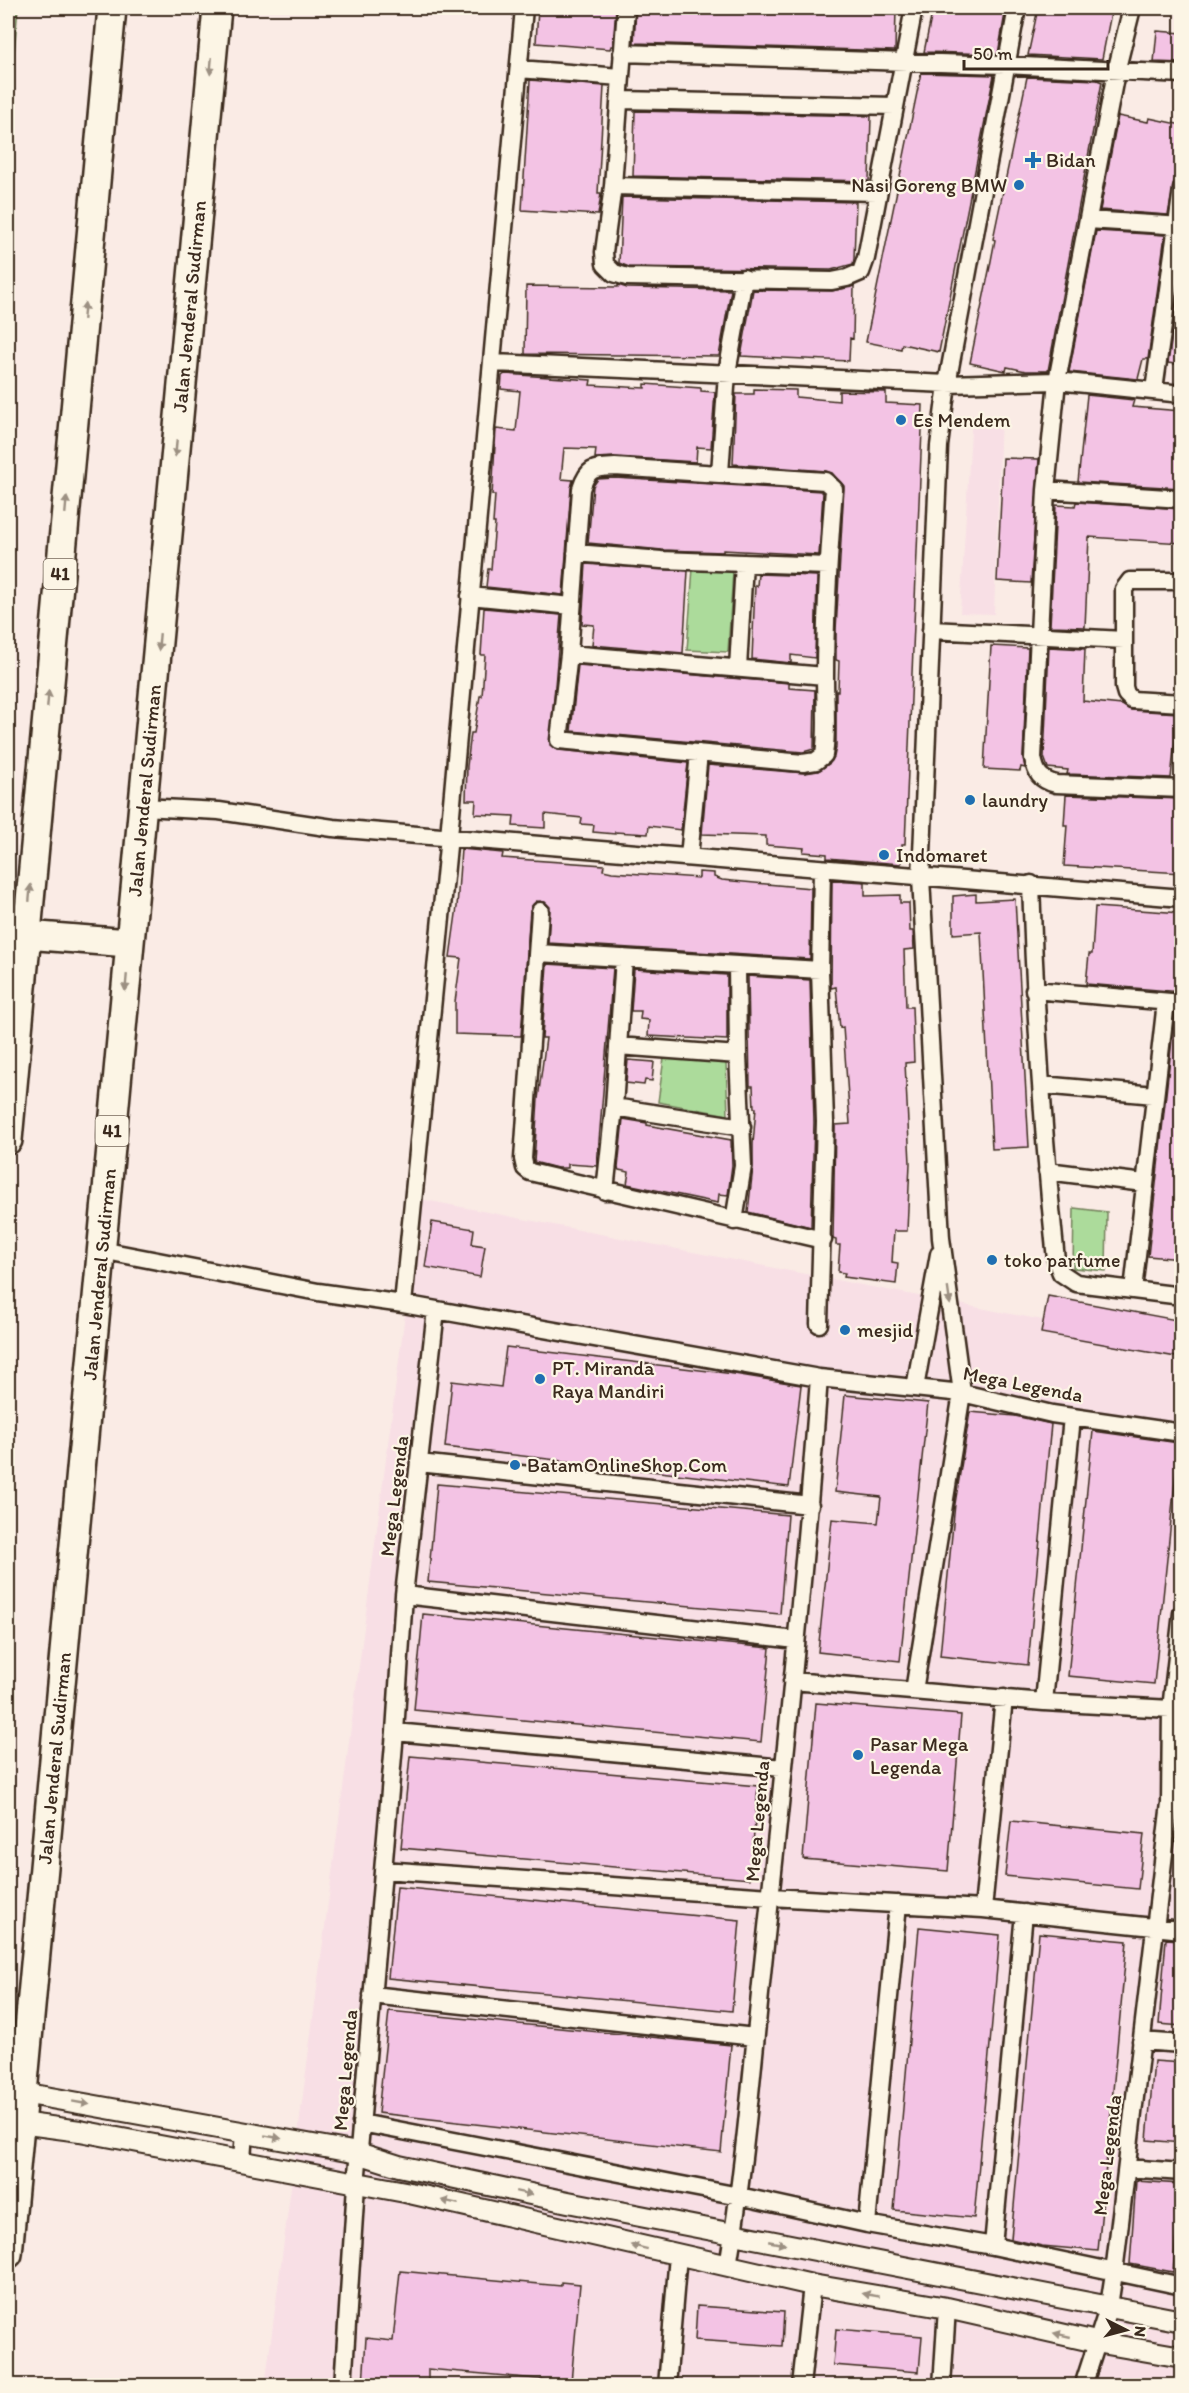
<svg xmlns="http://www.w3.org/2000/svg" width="1189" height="2393" font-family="Itim,sans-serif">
<rect width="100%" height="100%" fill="#faebe5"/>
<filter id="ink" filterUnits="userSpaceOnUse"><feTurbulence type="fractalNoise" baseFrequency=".0167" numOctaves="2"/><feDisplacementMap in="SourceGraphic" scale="12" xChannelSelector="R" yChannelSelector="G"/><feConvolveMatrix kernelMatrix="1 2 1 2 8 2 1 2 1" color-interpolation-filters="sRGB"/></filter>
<g filter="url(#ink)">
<path fill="#f8dfe5" d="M972 415 1001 416 994 614 960 613Z
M420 1199 1181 1347V2385L265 2386Z"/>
<path fill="#acdb9b" stroke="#74825c" stroke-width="1.5" d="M8 8H18L8 121Z
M693 568 733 571 728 652 687 650Z
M664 1058 726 1063 728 1115 658 1102Z
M1074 1208 1107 1212 1106 1271 1073 1268Z"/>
<path fill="#f3c3e4" stroke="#3b2a1e" stroke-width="1.5" d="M538 8H616L613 46H611L610 49 536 43Z
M636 8H896L895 51 634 43Z
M933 8H1006L998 54 924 52Z
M1038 8H1112L1102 59 1028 55Z
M1157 31 1182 33V63L1154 62Z
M921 73 994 75 939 352 902 344 901 349 866 342Z
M1027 77 1097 80 1102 82 1048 371H1026L1007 367 1006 371 970 363 990 266 995 240 993 239Z
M530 80 604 86 598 193H601L598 215 522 210Z
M635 111 871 116 869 181 633 176Z
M1118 116 1148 122 1149 118 1182 125V142L1168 215 1100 210Z
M622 197 856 202 854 259 853 264 831 270 629 267 619 263Z
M1096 231 1165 235 1148 359H1143L1138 379 1069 372Z
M1182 269V365L1168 363Z
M618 285 627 288 731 290 719 356 525 354 526 286 618 287Z
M854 286 853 339 850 338 849 361 741 356 753 290 832 291Z
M505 374 591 380 590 385 645 388V384L701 388V391L715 392 711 448 697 447 696 462 616 457 595 458 596 449 564 448 561 479 573 480 571 488 563 595 486 587 488 569H491L495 523H493L495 495H492L496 429 516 431 520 391 501 389 502 376Z
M754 389 796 390V397L839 401V391L886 392V403L923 405 905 844H902L901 864 827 858V854L803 852 804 848 766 845V836L702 834 708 765 805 773 818 771 830 763 834 757 836 747V691H838L839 661 836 660V630L844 486 832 473 826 471 733 464 736 394H754Z
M1087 395 1134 400 1132 407 1182 411V488L1078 482Z
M1003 458 1039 459 1031 583 997 581Z
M615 478 821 491 823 493 819 555 723 550V552L662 550 588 543 593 486 598 479Z
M1076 502 1182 509V543L1089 537 1085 627 1050 626 1056 505 1075 506Z
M586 564 688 571 683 653 592 645 594 625 582 624Z
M758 574 817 576 815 658 791 655V663L752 659 755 585 757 586Z
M484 608 561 615 550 745 558 750 688 763 681 830 649 826 648 834 615 832V834L593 832 594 825 581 824 582 818 545 814V828L513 826 514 816 475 814 476 800H466L467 766 471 733H474L480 696H482L485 655H481Z
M991 646 1028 648 1023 757 1025 768 1021 767 1020 771 984 769Z
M1049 647 1085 649 1083 701 1122 705 1131 710 1178 713 1171 778 1067 774 1068 770 1048 768 1044 757Z
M578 665 789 683V688L815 690 814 749 803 752 571 731Z
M1066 795 1182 799V873L1064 866 1067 825H1064Z
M461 849 503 853 502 858 604 865 603 870 612 872 699 878V872L714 873V877L722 880 811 888 810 959 548 943 550 907 545 902 536 901 530 910 521 1036 455 1034V1002L461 958 450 957 457 907Z
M832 880 865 882V896L900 895V903H909L910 931H913L914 949 904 950 906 1007H912L914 1062 905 1063 910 1163 907 1231H894L892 1262 898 1263 896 1284 844 1277 845 1273 838 1272 840 1245H836V1240L833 1239 835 1125 850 1124 843 1027 840 1028 836 987 831 988Z
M976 894V901L1015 899 1029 1147 992 1149 981 932 953 934V896Z
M1095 907 1182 913V992L1086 984 1089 954H1092Z
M547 964 613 968 597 1166 568 1164V1168H557L534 1162 538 1099 546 1038H542Z
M634 969 727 975V1040L648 1036 649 1020 640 1019 641 1011H631Z
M748 976 810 980 814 1122 811 1227 748 1212 753 1167V1144L756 1108H754L753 1086H750Z
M1175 1013H1182V1259L1148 1256Z
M628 1060 654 1062 652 1081 645 1080 644 1085 626 1083Z
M623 1119 647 1123V1125L731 1140 732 1165 728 1195 719 1194 718 1203 627 1184 629 1172 619 1170 618 1168Z
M432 1222 474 1229 472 1244 485 1246 480 1277 425 1267Z
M1048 1296 1182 1321V1358L1041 1333Z
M506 1347 734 1374 801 1385 789 1487 445 1447 452 1381 501 1387Z
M845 1395 928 1403 900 1661 818 1652 832 1519 878 1523 881 1497 835 1492Z
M970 1412 1015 1416 1051 1424 1028 1665 940 1656 955 1504Z
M1093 1431 1179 1443 1154 1684 1068 1676Z
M437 1484 788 1515 780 1614 428 1582Z
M423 1614 770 1648 761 1742 414 1710Z
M816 1703 961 1715 948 1871 803 1859Z
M410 1756 758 1786 750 1879 401 1848Z
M1011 1821 1144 1834 1138 1889 1005 1876Z
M397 1887 740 1920 732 2011 388 1978Z
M919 1927 1000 1935 974 2218 894 2210Z
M1039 1933 1127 1941 1098 2251 1042 2246 1011 2239Z
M1166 1939 1182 1940V2026L1159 2024Z
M389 2011 731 2045 721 2152 378 2113Z
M1154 2061 1182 2063V2143L1147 2140Z
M1136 2181 1180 2184 1173 2272 1130 2264Z
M400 2271 561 2286V2282L580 2284 571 2382 428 2369V2385H363L366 2338 393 2341Z
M697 2306 784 2312 782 2346 695 2340Z
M836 2329 922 2336 919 2372 833 2365Z"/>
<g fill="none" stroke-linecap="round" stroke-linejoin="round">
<g stroke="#3b2a1e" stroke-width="21">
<path id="minor" d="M626 8 613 186 604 252 605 264 614 273 627 277 832 281 847 278 861 272 866 258 914 8
M1132 8 1116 72 1057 381 1046 490 1033 758C1036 773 1040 780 1056 784L1182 789
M622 53 1004 65 1182 74
M519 69 620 77
M620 100 895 106
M613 186 877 192
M1088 220 1182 226
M493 363 947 384 1057 381 1182 394
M1154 390 1182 189
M615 467 825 481 834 489C829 551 825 614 825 677 825 703 828 730 824 755L816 761 803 763 559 740 569 654 581 489C588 467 594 468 615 467Z
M720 473 727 373 744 278
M1046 490 1182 499
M576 553 661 560 828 566
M1182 581H1130L1124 589V687L1126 694 1132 700 1182 703
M470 596 572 606
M931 630 1124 640
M569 654 825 676
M738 668 744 563
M143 807 219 811 333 828 1182 898
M689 857 699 753
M1031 884C1035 1010 1043 1135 1056 1260L1061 1273 1076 1283 1182 1296
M540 911 523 1159 525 1168 530 1172 823 1240
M538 953 820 970
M1034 990 1182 1003
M618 1046 738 1055
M1041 1085 1155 1095
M614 1107 742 1127
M1047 1171 1144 1183
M605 1191 614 1107 624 958
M734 1221 743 1166 738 1055 737 965
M101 1250 318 1292 403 1304 819 1378 962 1393 1052 1414 1182 1433
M1133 1290 1166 1002
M403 1304 449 836 524 8
M819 1324 825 1122 820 970 822 870
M915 1388 939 1254
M419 1463 810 1505
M404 1595 796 1640
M792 1681 1044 1702 1171 1709
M914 1691 962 1393 941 1238 921 878 939 446 947 384 1017 8
M1044 1702 1072 1417
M395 1732 783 1768
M383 1870 771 1897 983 1909 1182 1930
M983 1909 1004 1698
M372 1995 755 2037
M1141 2041 1182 2044
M361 2123 739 2196 867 2224 993 2246 1182 2286
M242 2160 244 2132
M1127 2168 1182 2172
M867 2224 898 1904
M993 2246 1024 1913
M728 2266C745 2163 753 2059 764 1955 785 1763 805 1571 819 1378
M343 2386 356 2185 395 1732 404 1595 436 1310
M667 2386 678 2255
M801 2386 812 2285
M942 2386 947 2308
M1083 2386 1109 2306 1114 2273 1170 1803 1171 1709 1182 1613"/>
</g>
<g stroke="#3b2a1e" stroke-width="24">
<path id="tertiary" d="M23 2093 358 2153 399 2166 568 2202 1182 2321
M20 2123 80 2131 405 2192 812 2285 947 2308 1096 2342 1182 2357"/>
</g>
<g stroke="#3b2a1e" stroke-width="32">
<g id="trunk">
<path d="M26 935 129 943"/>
<path d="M8 1140 112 8"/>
<path id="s1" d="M8 2254 217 8"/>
</g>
</g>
<use href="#minor" stroke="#fcf5e5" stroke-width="16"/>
<use href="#tertiary" stroke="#fcf5e5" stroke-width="20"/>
<use href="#trunk" stroke="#fcf5e5" stroke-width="27"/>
</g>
<defs><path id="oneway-solid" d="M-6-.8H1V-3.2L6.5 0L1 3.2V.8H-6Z" transform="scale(1.5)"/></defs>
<g fill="#9c9082">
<use href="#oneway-solid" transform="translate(211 66) rotate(95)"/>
<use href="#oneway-solid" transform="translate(84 311) rotate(-85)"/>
<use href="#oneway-solid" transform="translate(176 448) rotate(95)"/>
<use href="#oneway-solid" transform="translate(66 505) rotate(-85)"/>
<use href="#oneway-solid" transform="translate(159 642) rotate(95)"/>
<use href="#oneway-solid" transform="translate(48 699) rotate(-85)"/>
<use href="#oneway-solid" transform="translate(30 893) rotate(-85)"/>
<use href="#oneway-solid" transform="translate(126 983) rotate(95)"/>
<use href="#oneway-solid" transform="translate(949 1296) rotate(82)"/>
<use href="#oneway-solid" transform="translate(81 2103) rotate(10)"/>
<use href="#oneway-solid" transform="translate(273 2137) rotate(10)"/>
<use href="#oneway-solid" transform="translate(524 2193) rotate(12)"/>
<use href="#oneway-solid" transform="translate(450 2202) rotate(-168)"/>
<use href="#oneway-solid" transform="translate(777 2243) rotate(11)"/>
<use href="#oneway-solid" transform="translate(639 2247) rotate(-166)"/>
<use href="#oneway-solid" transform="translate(871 2295) rotate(-170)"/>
<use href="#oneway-solid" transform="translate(1062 2335) rotate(-167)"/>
</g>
</g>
<g fill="#1f6fb2" stroke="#fcf5e5" stroke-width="2">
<path d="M1030 151h6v6h6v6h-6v6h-6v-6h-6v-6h6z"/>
<circle cx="1019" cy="185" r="6"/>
<circle cx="901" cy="420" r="6"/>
<circle cx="970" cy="800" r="6"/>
<circle cx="884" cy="855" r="6"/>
<circle cx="992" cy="1260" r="6"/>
<circle cx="845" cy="1330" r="6"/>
<circle cx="540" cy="1379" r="6"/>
<circle cx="515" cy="1465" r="6"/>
<circle cx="858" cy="1755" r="6"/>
</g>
<g text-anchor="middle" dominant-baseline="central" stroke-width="4.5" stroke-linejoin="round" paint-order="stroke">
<g fill="#fcf5e5" stroke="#75675a" stroke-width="1.5">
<rect x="43.5" y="559" width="33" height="30" rx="4.5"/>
<rect x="95.5" y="1116" width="33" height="30" rx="4.5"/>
</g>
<g font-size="18" font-weight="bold" fill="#3b2a1e">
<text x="60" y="574">41</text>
<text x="112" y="1131">41</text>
</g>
<g font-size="20" fill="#3b2a1e" stroke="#fcf5e5" text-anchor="start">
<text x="1046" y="160">Bidan</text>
<text x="1007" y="185" text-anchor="end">Nasi Goreng BMW</text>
<text x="913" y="420">Es Mendem</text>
<text x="982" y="800">laundry</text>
<text x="896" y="855">Indomaret</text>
<text x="1004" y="1260">toko parfume</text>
<text x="857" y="1330">mesjid</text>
<text x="552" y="1368">PT. Miranda<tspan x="552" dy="23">Raya Mandiri</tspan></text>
<text x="527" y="1465">BatamOnlineShop.Com</text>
<text x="870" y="1744">Pasar Mega<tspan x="870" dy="23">Legenda</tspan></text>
</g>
<g font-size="20" fill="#3b2a1e" stroke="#fcf5e5">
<text stroke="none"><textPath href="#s1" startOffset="1956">Jalan Jenderal Sudirman</textPath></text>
<text stroke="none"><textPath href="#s1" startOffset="1470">Jalan Jenderal Sudirman</textPath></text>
<text stroke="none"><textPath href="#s1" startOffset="984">Jalan Jenderal Sudirman</textPath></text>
<text transform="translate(1023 1384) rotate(11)">Mega Legenda</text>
<text transform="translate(394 1496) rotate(-83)">Mega Legenda</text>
<text stroke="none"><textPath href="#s1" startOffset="498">Jalan Jenderal Sudirman</textPath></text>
<text transform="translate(757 1821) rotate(-85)">Mega Legenda</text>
<text transform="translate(345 2070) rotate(-85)">Mega Legenda</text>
<text transform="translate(1107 2155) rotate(-83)">Mega Legenda</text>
</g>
</g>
<rect width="1189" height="2393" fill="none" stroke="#fcf5e5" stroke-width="30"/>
<rect x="15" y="15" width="1159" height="2363" fill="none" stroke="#3b2a1e" stroke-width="2" filter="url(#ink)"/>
<g transform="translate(1126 2330) rotate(96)" stroke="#fcf5e5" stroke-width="4.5" paint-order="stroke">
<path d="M0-4.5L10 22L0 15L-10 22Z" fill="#3b2a1e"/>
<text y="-9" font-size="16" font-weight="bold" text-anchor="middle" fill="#3b2a1e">N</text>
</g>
<path d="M964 60v9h144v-9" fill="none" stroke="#3b2a1e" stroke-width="3"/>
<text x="973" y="60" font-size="18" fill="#3b2a1e" stroke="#fcf5e5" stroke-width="4.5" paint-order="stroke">50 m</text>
</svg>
